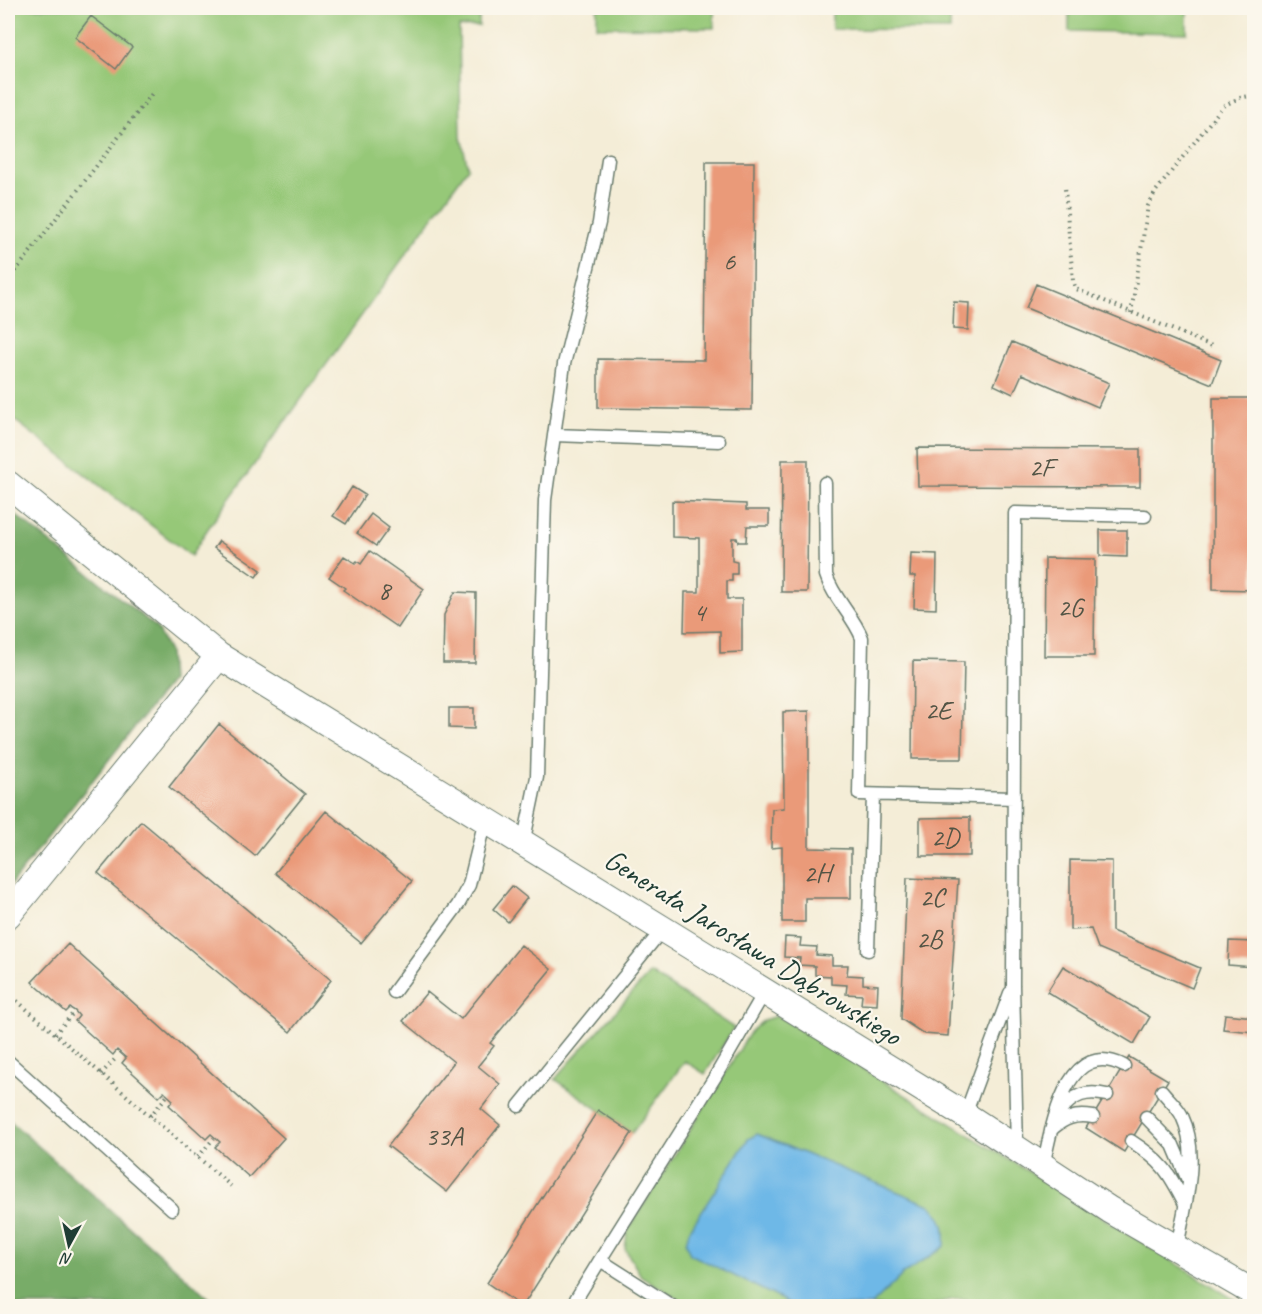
<svg xmlns="http://www.w3.org/2000/svg" width="1262" height="1314" font-family="Caveat,sans-serif">
<rect width="100%" height="100%" fill="#fbf7ec"/>
<filter id="ink" filterUnits="userSpaceOnUse"><feTurbulence type="fractalNoise" baseFrequency=".0167" numOctaves="2"/><feDisplacementMap in="SourceGraphic" scale="12" xChannelSelector="R" yChannelSelector="G"/><feConvolveMatrix kernelMatrix="1 2 1 2 8 2 1 2 1" color-interpolation-filters="sRGB"/></filter>
<filter id="wash" filterUnits="userSpaceOnUse"><feTurbulence type="fractalNoise" baseFrequency=".008" numOctaves="4" result="noise"/><feDisplacementMap in="SourceGraphic" scale="24" xChannelSelector="R" yChannelSelector="G"/><feGaussianBlur stdDeviation="1.35" result="paint"/><feColorMatrix in="noise" values="0 0 0 0 0 0 0 0 0 0 0 0 0 0 0 0 0 1.4 0 .05"/><feComposite in="paint" operator="in"/></filter>
<g filter="url(#wash)">
<rect width="100%" height="100%" fill="#f4edd7"/>
<path fill="#96c878" stroke="#5a8256" stroke-width="1.5" d="M8 8H479V26L459 27 461 137 468 168 207 530 191 556 8 415Z
M597 8H714V28L597 27Z
M832 8H950V30L832 29Z
M1069 8H1187V33L1069 31Z
M650 973 734 1028 705 1074 685 1061 632 1133 555 1079Z
M776 1016 781 1018 1245 1306H989C970 1296 949 1298 930 1306H690L641 1276 625 1249 627 1232 751 1031 764 1020Z"/>
<path fill="#78ac68" stroke="#4c744e" stroke-width="1.5" d="M8 509 156 627 169 652 171 681 8 888Z
M8 1119 218 1306H8Z"/>
<path fill="#6eb8e7" stroke="#467a8e" stroke-width="1.5" d="M757 1134 930 1205C945 1219 946 1226 945 1246L903 1274 871 1306H794L773 1295 690 1254 686 1243 689 1231 748 1139Z"/>
<g id="blocks">
<path fill="#ea9a79" d="M91 16 132 47 116 69 75 37Z
M706 162H754L752 410 598 408V359L704 360Z
M1036 284 1221 360 1212 384 1026 308Z
M954 302 969 303 968 330 953 329Z
M1012 342 1109 383 1098 407 1022 374 1013 394 994 385Z
M1213 398H1254V590L1213 589Z
M917 448 1140 449V487L918 486Z
M782 460H808L807 592H781Z
M352 487 365 495 346 524 333 516Z
M672 501 746 504V510H769V526H747L746 542H738L737 538H732V561L737 562V574H732V581H727V599H742V652L720 653V631L684 632 685 592H699V538L672 537Z
M371 514 389 528 376 546 357 533Z
M1100 530H1127V557L1100 556Z
M219 541 261 570 256 577 214 548Z
M370 551 424 589 398 628 343 590 345 588 329 577 344 556 355 563 357 561 361 564Z
M911 553 937 554 936 609 914 608 915 576H910Z
M1045 558 1095 559 1094 656H1044Z
M455 592 476 593 475 663H443L444 615Z
M913 661 964 662 962 759H912Z
M449 708H474V729L449 728Z
M809 711V848L851 849V898H805V922H782V847L771 848 772 809 784 808 783 712Z
M219 724 305 794 255 856 169 787Z
M326 811 412 881 361 943 275 873Z
M970 817V856H920V818Z
M141 821 331 980 290 1032 98 873Z
M1070 860 1112 861V931L1200 968 1192 988 1098 948 1091 929 1070 930Z
M907 878 958 880 948 1036 924 1034 901 1019Z
M512 886 527 898 508 922 493 909Z
M785 937 801 938 800 946 817 947 816 955 832 956V965H848L847 975 863 976V984L878 985 877 1005 861 1004 862 995 846 994 847 985 831 984V976L815 975V966L799 965 800 958 784 957Z
M1229 941 1254 942V967L1228 965Z
M68 944 284 1138 249 1177 215 1147 220 1142 211 1134 206 1139 169 1105 173 1100 164 1092 159 1097 122 1063 126 1058 117 1050 113 1055 75 1021 79 1016 75 1011 70 1008 66 1012 32 982Z
M521 945 551 969 490 1043 494 1046 478 1066 500 1084 481 1109 500 1125 447 1192 388 1146 454 1062 403 1021 427 992 461 1019Z
M1063 966 1150 1017 1134 1044 1047 992Z
M1225 1014 1254 1017 1253 1032 1223 1029Z
M1129 1057 1168 1080 1124 1152 1086 1128Z
M598 1110 632 1133 526 1301 521 1306 487 1283Z"/>
</g>
</g>
<g filter="url(#ink)">
<use href="#blocks" fill-opacity="0" stroke="#6a7b6d" stroke-width="1.5"/>
<g fill="none" stroke-linecap="round" stroke-linejoin="round">
<g stroke="#6a7b6d" stroke-width="15">
<path id="lane" d="M554 435 719 441
M825 483 826 575C833 598 853 615 862 638L859 794 1014 798
M523 844 537 777 545 500 564 364 599 223 608 160
M868 950 873 795
M394 992 458 905 469 885 485 820
M8 1061 172 1209
M1162 1091C1168 1099 1178 1107 1182 1116 1201 1156 1184 1207 1177 1248
M519 1106 662 930
M1061 1110C1074 1095 1086 1090 1107 1095
M965 1115 1010 993
M1146 1117 1173 1145 1187 1178
M1051 1130C1064 1118 1075 1114 1093 1117
M1131 1141C1162 1161 1169 1172 1185 1204
M1017 1148 1013 985 1015 513 1145 516
M1043 1166C1052 1128 1065 1036 1124 1066
M576 1299 600 1260
M672 1306 600 1260 715 1077 764 993"/>
</g>
<g stroke="#6a7b6d" stroke-width="28">
<path id="street" d="M8 484 219 656 965 1115 1110 1210 1254 1293
M8 915 219 656"/>
</g>
<path stroke="#6a7b6d" stroke-width="4" stroke-dasharray="1.5 4.5" stroke-linecap="butt" d="M1065 189 1073 281 1076 289 1212 346
M8 281 154 91
M1131 313 1148 206 1156 191 1223 106 1239 98 1254 95
M8 993 231 1186
M55 1034 75 1011
M101 1074 116 1058
M150 1116 167 1096
M198 1157 214 1138"/>
<use href="#lane" stroke="#fff" stroke-width="12"/>
<use href="#street" stroke="#fff" stroke-width="26"/>
</g>
</g>
<g text-anchor="middle" dominant-baseline="central" stroke-width="4.5" stroke-linejoin="round" paint-order="stroke">
<g font-size="27" fill="#525445">
<text x="729" y="261">6</text>
<text x="1041" y="467">2F</text>
<text x="384" y="590">8</text>
<text x="1070" y="607">2G</text>
<text x="699" y="612">4</text>
<text x="938" y="710">2E</text>
<text x="945" y="837">2D</text>
<text x="817" y="873">2H</text>
<text x="932" y="897">2C</text>
<text x="929" y="939">2B</text>
<text x="444" y="1136">33A</text>
</g>
<g font-size="30" fill="#1f3d34" stroke="#fbf7ec">
<text transform="translate(753 947) rotate(32)">Generała Jarosława Dąbrowskiego</text>
</g>
</g>
<rect width="1262" height="1314" fill="none" stroke="#fbf7ec" stroke-width="30"/>
<g transform="translate(69 1245) rotate(188)" stroke="#fbf7ec" stroke-width="4.5" paint-order="stroke">
<path d="M0-4.5L10 22L0 15L-10 22Z" fill="#1f3d34"/>
<text y="-9" font-size="16" font-weight="bold" text-anchor="middle" fill="#1f3d34">N</text>
</g>
</svg>
